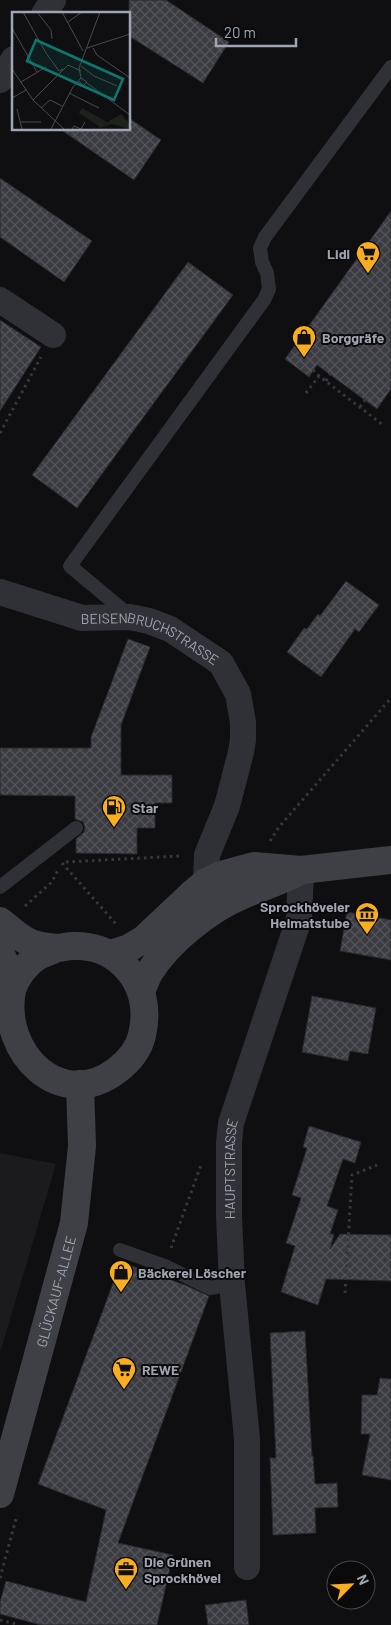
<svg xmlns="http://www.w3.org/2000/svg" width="391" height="1625" font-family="Barlow,sans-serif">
<defs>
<pattern id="building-cross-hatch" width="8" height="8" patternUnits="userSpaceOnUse" patternTransform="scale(1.25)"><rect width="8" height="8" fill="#3b3c41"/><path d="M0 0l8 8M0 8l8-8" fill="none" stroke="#54555a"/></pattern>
</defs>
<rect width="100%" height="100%" fill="#0f0f11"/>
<path fill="#1b1b1e" d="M0 1153 56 1164 0 1353Z"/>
<path fill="url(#building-cross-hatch)" stroke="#29292d" d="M129 0H166L229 42 203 83 129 36Z
M129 118 161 140 134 180 60 129H129Z
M0 178 92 241 64 282 0 237Z
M391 211V389L377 409 317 365 309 377 285 359Z
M188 262 233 295 77 508 32 475Z
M0 320 41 347 0 411Z
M346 581 379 605 359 632 355 629 321 677 287 652 304 628 307 629 318 614 320 616Z
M128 639 150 647 121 725V775H172V803H155V828H137V854L76 853V839L84 832 85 827 83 822 75 819V796L0 795V748H91V737Z
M347 912 391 920V960L340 951Z
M312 996 376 1008 368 1054 350 1051 348 1061 302 1052Z
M309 1126 361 1142 355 1163 343 1159 327 1206 338 1210 330 1234H334L330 1249 340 1234 391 1235V1281L326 1279 318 1305 281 1292 295 1246 286 1243 301 1198 292 1195 307 1148 303 1147Z
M121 1262 185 1285 209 1296 118 1543 173 1555 157 1625H41L0 1614V1602L6 1581 86 1602 106 1510 38 1484Z
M305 1331 312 1456H313L315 1484 337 1483 338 1507 315 1508 316 1533 273 1535 270 1458H276L270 1333Z
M380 1378 391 1379V1480L362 1475 370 1434H361L362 1395H377Z
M246 1600 249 1625H208L205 1605Z"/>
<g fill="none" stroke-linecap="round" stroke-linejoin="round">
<path stroke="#36383d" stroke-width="3" stroke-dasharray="2.5 4" stroke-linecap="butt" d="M313 370 319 376
M326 381 330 374
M306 393 319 376 383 425
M360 407 365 400
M0 433 41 357
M270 841 279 827 391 698
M66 862 180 856
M62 863 116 924
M25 906 52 882 59 868
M171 1248 201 1165
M345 1293 352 1175 377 1165
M0 1578 17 1515
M0 1620 16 1624"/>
<path stroke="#303136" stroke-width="14" d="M130 616 70 566 264 300 269 289 267 273 262 262 260 248 265 237 391 67
M0 887 76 828
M120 1250 165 1266 210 1288 232 1284"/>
<g stroke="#303136" stroke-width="26">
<path d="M44 14 53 0"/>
<path d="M0 80 14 59"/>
<path d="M0 300 53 335"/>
<path id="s1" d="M0 592 82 618 130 617 149 621 170 629 221 663 238 694 243 722V740L241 752 227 806 207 855 206 882 215 900"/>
<path id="s2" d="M247 1567V1439L232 1284 229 1216V1142L231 1123 299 919 301 870"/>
</g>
<g stroke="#3e4046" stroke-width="28">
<path d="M0 921C9 928 20 939 31 943 38 946 50 947 57 948 62 948 67 946 72 946 91 945 110 951 124 965 143 984 148 1009 142 1035 139 1049 128 1062 116 1071 61 1112 0 1054 12 990 16 977 26 964 37 957 43 953 51 951 58 948"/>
<path d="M0 952 14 983"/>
<path d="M110 954 129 948 144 939 194 892 206 882 221 875 254 866 301 870 391 860"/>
<path d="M141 991C144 985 146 979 149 973 168 942 209 909 243 895 262 887 281 881 300 871"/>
<path id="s3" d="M0 1494 74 1223 82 1146 80 1084"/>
</g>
</g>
<defs>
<g id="supermarket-pin" transform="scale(1.25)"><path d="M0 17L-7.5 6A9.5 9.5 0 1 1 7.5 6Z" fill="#f9ae1f" stroke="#0a0a0b"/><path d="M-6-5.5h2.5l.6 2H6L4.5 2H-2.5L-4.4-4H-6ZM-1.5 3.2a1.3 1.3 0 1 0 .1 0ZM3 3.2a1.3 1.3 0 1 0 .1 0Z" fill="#111"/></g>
<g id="shop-pin" transform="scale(1.25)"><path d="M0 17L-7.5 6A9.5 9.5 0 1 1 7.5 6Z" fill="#f9ae1f" stroke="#0a0a0b"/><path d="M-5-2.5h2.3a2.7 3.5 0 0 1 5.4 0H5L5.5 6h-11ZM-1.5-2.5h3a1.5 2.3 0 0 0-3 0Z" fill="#111"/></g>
<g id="fuel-pin" transform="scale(1.25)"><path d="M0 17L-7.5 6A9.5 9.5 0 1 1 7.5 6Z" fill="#f9ae1f" stroke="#0a0a0b"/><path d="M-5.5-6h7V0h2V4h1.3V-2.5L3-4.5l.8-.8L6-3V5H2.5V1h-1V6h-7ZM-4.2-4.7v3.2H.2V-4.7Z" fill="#111"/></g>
<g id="museum-pin" transform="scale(1.25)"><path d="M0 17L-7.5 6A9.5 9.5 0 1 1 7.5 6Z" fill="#f9ae1f" stroke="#0a0a0b"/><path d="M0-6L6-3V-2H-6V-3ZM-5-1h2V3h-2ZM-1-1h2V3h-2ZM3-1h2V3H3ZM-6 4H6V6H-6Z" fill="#111"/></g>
<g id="office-pin" transform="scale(1.25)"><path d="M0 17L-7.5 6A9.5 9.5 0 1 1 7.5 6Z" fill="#f9ae1f" stroke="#0a0a0b"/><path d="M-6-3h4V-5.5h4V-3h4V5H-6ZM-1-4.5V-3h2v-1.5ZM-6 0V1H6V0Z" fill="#111"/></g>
</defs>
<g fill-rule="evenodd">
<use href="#supermarket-pin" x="368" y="253"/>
<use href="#shop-pin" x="304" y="337"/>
<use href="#fuel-pin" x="114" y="807"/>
<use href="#museum-pin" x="367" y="914"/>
<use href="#shop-pin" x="121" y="1272"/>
<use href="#supermarket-pin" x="124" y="1369"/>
<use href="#office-pin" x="126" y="1569"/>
</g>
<g text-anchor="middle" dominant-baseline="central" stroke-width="4" stroke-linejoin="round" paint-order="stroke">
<g font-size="14" font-weight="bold" fill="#9fa5b2" stroke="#0a0a0b" text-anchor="start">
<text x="350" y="253" text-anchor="end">Lidl</text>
<text x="322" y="337">Borggräfe</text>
<text x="132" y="807">Star</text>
<text x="350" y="906" text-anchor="end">Sprockhöveler<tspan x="350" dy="16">Heimatstube</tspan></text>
<text x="138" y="1272">Bäckerei Löscher</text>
<text x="142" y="1369">REWE</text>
<text x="144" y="1561">Die Grünen<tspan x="144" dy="16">Sprockhövel</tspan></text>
</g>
<g font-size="14" fill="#9fa5b2" stroke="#0a0a0b">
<text stroke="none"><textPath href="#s1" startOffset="159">BEISENBRUCHSTRASSE</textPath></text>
<text stroke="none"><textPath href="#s2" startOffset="399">HAUPTSTRASSE</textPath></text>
<text stroke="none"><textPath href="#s3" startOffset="210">GLÜCKAUF-ALLEE</textPath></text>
</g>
</g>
<g transform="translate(12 12)">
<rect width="118" height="118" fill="#0f0f11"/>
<path d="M70 96 95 110 88 115 67 101Z" fill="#1b231c"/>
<path d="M109 102 117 111V117L100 112 84 117Z" fill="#1b231c"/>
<path fill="none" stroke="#494b51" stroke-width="1" d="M11 0 34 41 47 59 51 57M25 0 39 18 40 27M50 0 71 39M56 10 70 0M0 16 25 60M75 36 118 22M81 36 85 43 118 66M69 54 82 64 105 74M0 57 21 88 52 117M69 66 67 56 88 0M9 70 34 55M75 71 118 103M57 81 87 96M0 86 14 78M21 88 56 53 69 59M29 96 38 88 50 94M5 97 10 117M9 110H29M39 117 61 75 69 66 75 70 71 74 67 69M60 117 62 114 69 117 73 110"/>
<path fill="#0f766e" fill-opacity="0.15" stroke="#0f766e" stroke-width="2.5" d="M24 28 111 67 102 88 15 49Z"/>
<rect width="118" height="118" fill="none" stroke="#9fa5b2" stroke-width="2.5"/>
</g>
<g transform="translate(351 1585) rotate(66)"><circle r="24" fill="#0a0a0b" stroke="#46484e"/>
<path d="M0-4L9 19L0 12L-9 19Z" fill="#f9ae1f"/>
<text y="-8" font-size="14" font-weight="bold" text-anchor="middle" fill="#9fa5b2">N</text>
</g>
<path d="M216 38v8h80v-8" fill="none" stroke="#9fa5b2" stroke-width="2.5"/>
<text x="224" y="38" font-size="15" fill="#9fa5b2" stroke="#0a0a0b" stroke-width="4" paint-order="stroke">20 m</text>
</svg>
